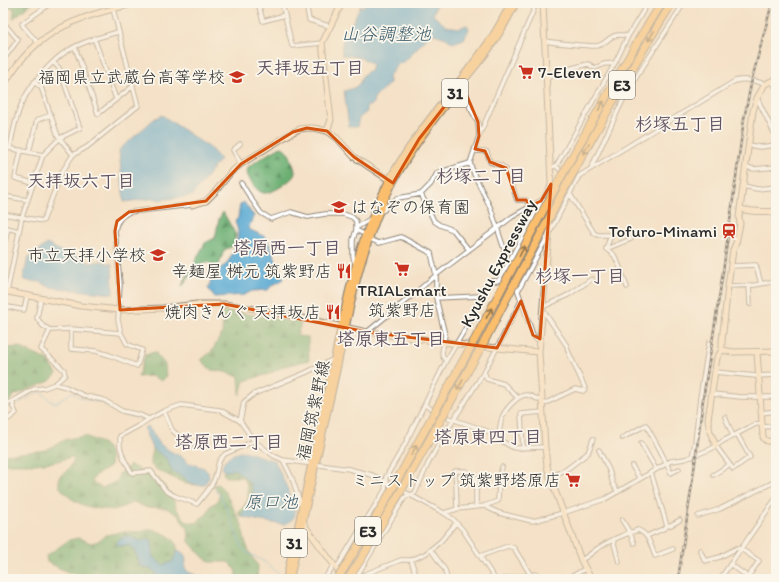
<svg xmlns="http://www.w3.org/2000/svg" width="779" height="582" font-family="Itim,'Klee One',sans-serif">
<defs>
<pattern id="forest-firs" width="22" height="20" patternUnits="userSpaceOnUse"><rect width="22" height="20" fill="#6caf72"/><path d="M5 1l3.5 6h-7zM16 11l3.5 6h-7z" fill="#598f5e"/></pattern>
</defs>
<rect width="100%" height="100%" fill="#fbf7ec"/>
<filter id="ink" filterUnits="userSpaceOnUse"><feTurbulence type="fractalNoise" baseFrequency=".025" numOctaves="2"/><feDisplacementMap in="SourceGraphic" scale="8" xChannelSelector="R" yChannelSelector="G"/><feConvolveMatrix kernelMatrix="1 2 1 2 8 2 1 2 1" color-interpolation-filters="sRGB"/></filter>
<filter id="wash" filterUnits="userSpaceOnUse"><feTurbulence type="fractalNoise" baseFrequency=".012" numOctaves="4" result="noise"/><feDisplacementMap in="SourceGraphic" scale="16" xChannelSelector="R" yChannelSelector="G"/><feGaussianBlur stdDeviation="0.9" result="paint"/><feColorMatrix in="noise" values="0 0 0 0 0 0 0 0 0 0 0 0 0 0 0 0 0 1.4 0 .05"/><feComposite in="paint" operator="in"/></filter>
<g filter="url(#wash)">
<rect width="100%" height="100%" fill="#f4e1c7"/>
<path fill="url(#forest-firs)" stroke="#4c6d4e" d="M3 3H32L13 19 14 8 3 7Z
M281 147C290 149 292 163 295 170 295 174 294 177 291 179 286 184 271 194 264 193 257 192 252 183 249 178 247 175 247 171 247 168L261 158Z
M223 212 236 235 233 246 224 250 218 268 207 262 199 265 182 286 205 243 215 238 219 219Z
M223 311H234L248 314 301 323 297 336 308 337 309 360 285 366 269 374 244 381 240 395 239 377 225 372 211 370 201 360 212 351 222 333Z
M19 347 49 361 57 374 50 381 13 396 3 414V348Z
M156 352V354L165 364 166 377 162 381 151 376 138 377 145 354Z
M85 436 104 444 107 448 111 458 110 466 105 470 96 475 92 481 95 484 102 488 117 481 119 474 130 465C150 474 158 475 170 494 172 499 176 503 176 508L187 522 197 523 201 518 207 514 211 505 217 502 220 493 213 485 218 484 224 490 242 525 245 541 249 551 258 566 257 579H237L235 569 228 562H210L204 558 189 542 188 528 185 526 179 515 176 514 166 508 145 507 134 502C128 505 120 508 114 510 110 510 105 509 101 509 83 507 70 501 59 486V477L68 470 74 460 72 457 54 462 35 464H3V455L46 450 67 439Z
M153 448 167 459 171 469 173 472 184 477 188 482 197 485 186 484 157 470 151 465V454Z
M235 469C239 473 245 477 249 482 256 494 250 508 240 516L238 512 245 505 248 499V491L246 482 242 477H226L223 474 224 470 228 472Z
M151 529C161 532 179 537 177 550 177 554 173 559 172 562L163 565 153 557 152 541 149 539 140 541 129 536 121 546 128 545C138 553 136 556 141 567 149 568 157 570 159 579H98L97 571C78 581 64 570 47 562L46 556 69 540 78 538 91 543 98 541 106 535 126 531 138 532Z"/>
<path fill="#56a7d1" stroke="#40697e" d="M366 3H437L433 15 446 26 460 28 466 25 468 26 469 29 464 39 453 43 446 38 431 33 405 61 398 64 388 77 390 83 374 98 373 103 370 106H366L367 112 359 118 357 127H349L344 91C354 88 360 87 362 76L371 69 372 64C363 57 353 56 342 55V43L361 5 363 7Z
M162 115 211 149 220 159 192 196 158 200 157 198 124 202 119 150 154 119Z
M244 202 252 214 254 215 248 229 266 237 284 279 271 286 268 290 252 291 244 295 214 297 208 288C212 282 211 278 209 272 214 270 220 269 224 266 231 261 238 241 238 233 238 229 236 225 235 221L238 218 240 205Z
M47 244 68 255 77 256 90 263 101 261 112 264 113 294 49 287 40 282 28 281 23 279 28 258Z
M145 427 149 428 161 445 170 451 184 458 187 462 204 468 208 472 209 478 204 485H197L188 482 184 477 173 472 171 469 167 459 156 451 151 446 144 429Z
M244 451 275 461C280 474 295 501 295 513 295 518 290 522 285 524 279 525 251 519 242 517L240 516C250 508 257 493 249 482 245 477 239 473 235 469 230 470 226 473 222 469L224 461 231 455Z
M125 536H129L140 541 149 539 152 541 153 557 163 565 172 562 178 550C188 555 186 558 185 568L188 572 206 579H159C157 570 149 568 141 567 136 556 138 552 128 545L121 546 117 545V541Z"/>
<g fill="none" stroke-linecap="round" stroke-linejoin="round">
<path stroke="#56a7d1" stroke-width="1" d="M14 404C24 402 31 395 41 391 45 396 49 401 56 403L72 392 79 397 102 403 119 414 141 418 143 421
M3 410 11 405
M212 487 219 494 226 507 242 548 248 553 265 562 283 578"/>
</g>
</g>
<g filter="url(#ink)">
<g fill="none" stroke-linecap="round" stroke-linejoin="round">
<g stroke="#908679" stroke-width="5.5">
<path id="street" d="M258 3 263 21 285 15
M282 3 292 46 322 43
M306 3 309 20 329 26
M3 22 18 40 3 60
M94 38 116 99
M545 41C556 43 568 44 579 45 584 45 589 46 595 46 609 46 606 31 628 36
M38 43 23 26 22 24 23 23 51 3
M75 47 98 114 133 86
M547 79 560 71 588 64 595 68 604 64 615 63
M772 81 776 88
M34 82 41 87 58 136 73 155
M462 84 465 88 470 108 478 122 479 135
M757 98 776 137
M240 144 233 150 241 164
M748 145 760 147 776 145
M3 147 43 155
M10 148C16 113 22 93 48 67 54 61 60 55 67 51 83 41 101 37 118 32
M21 150 15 178 33 183
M474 151H485L487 152 490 162C497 164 504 165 508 172L517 200H526L530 206
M29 152 37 120 51 115
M556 166 570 179
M551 167 556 166 615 63 628 36 648 3
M746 167 754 169 776 167
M591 168 623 100 637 76 684 3
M241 183 252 200 261 213 271 219 291 212 308 217 325 214H343L352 217 356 221V230L353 240V257L355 264
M744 186 757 189 776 187
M421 194 434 221 440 225 453 230 469 250
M570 194 594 233 598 235H611L606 249 614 255 619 265 627 287
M3 196 28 200
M773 211 776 230
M380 212 384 210 387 206 398 198 421 194 431 184 437 173 470 163
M3 214 43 221 62 172 69 161 73 155 87 147 138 106 113 9
M3 227 19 231
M356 228 370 219
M356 230 362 233
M372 240 379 243 401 237 431 253 436 275V298L445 335 442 353 443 357 446 361
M606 249 631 239
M3 251 8 228
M508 261 491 209 474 174 470 163 479 136 532 14 536 3
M731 266 756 265 761 284
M511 271 533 335 536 339H540
M749 285 750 304
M728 286 755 285 776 281
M518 291 549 234 579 176 735 81C746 78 756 81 765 84
M7 292 22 217 43 155 60 138 80 128 59 68 53 62
M41 298 37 318 43 326 50 330 71 329 121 333
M436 298 480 296
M3 306 24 310 27 296
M543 307 568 295 592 279
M71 329V349L96 351 109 355 137 366 142 350 127 344 121 333 118 320 120 284 115 231C116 221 121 217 129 212L192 205
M367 332 414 294 436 275 512 217 540 201
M484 372 487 379 504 384 518 398
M715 372 756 376 776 375
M55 384 66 387 85 396 104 400 122 411 140 415 149 419
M712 394 741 397H776
M542 401C537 399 532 396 527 395 518 394 504 411 502 418 500 423 500 429 499 435L503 442 514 448 545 447
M542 403H546L575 389 583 391 585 389V388L568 351 567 346 543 310
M3 405 13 401 34 389 44 388 55 384 65 375 64 370 41 349 50 330
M425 405 430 408
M164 411 172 430 191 447
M761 413 776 411
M725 417 733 436
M449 418 499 435
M3 419H8L16 413 13 407V401
M240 421 244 402 254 394 305 373 334 359
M762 427 776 426
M622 438 646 425 660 450 671 473 679 469
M254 441 225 454C215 463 219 469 214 480 210 489 203 496 197 504L175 496 166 491 151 471 132 473 124 459 120 447V436L140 425 149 419 164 411 181 405 189 406 220 410 240 421 254 441 274 456 283 460 349 469 364 473 372 475 394 486
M641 443 656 469
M716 446 733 469 750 457 737 434
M523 448 521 414 543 412
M599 450 609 470 613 484 618 492
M692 457 695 442 700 398 709 343
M283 460 292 478 301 505
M632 466 640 479
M713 475 729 465
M550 477 567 469 588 453 593 439
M401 490 444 513 453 519 463 530 495 579
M484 506 498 501 499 479 502 467
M457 509 456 483 455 471H466L476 478V506
M444 513 457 509 484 506 499 513 532 521 537 520 563 513 605 499 671 461 685 459 711 449 723 441 756 424 762 423
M698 516 720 509 776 481
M622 520 630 533 634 543
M667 526 671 525 680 520
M647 536 665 528 667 526 651 472
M613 540 619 562
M431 550 445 570 447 579
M700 550 705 561 720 557 737 548 741 549 759 561 748 577 730 564
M480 556 508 546 514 548 530 574
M411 560 417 579
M581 560C588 557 593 551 600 547 611 540 625 534 638 530 649 534 651 546 655 556L673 549
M336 569 359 531 385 490 386 477 404 446 446 361 474 314 480 296 484 289 488 283 490 281H497L499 280 550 186
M356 577 363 575 401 560H411L425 554 441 541 456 523
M324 579 334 565
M355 579 405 497 415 493 428 464 441 440 484 372 497 348 521 301
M503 579 536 574 547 579
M567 579 585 569
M720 579 776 498"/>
</g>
<g stroke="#908679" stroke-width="7">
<path id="secondary" d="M543 3 551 184 549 234 539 352 545 447 547 466 550 477 581 560 591 579
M3 87C21 53 50 29 86 17 103 11 120 7 137 3
M327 131 331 120 322 43 342 3
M192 205 206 201 215 192 231 172 241 164 293 132 300 129 307 128H314L327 131 337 138 354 157 392 182
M740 209C752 212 764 212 776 211
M3 291 81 306 120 310 163 308 197 304H224L274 312 367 332 457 344 539 352
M722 350 733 352 776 351
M757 352 763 437C766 443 770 441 776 441
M716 446 710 432 708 420 716 364 717 358 722 350V341L728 286 733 250 736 243 740 224 739 217 753 111 757 98 765 84 776 79
M303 520 305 526 334 565 343 579"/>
</g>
<g stroke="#908679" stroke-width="8">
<path id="primary" d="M298 526C309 472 322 418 333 364 342 322 350 278 364 238 371 219 379 200 388 182 414 133 453 92 485 47 495 34 503 18 511 3
M286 579 293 548
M290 579C305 512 320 445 335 378 349 312 361 244 393 183 412 147 437 116 461 84 470 73 480 61 489 49 499 35 508 19 516 3"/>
</g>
<g stroke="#908679" stroke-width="9">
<path id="highway" d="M568 164 642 34 662 3
M575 169C606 113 638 57 672 3
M474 341 503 286
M484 342 511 290
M395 484 469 350
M402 489 479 351"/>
</g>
<use href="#street" stroke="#fff" stroke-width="3.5"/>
<use href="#secondary" stroke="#fde5c5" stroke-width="5"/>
<use href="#primary" stroke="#fabe6d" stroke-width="5.5"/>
<use href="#highway" stroke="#fabe6d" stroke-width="7"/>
<g stroke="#2b2b2b" stroke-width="2.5">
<path id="rail" d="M678 579 695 463 703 400 723 272 744 119 752 79 772 3"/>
</g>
<use href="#rail" stroke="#fbf7ec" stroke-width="1" stroke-dasharray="3" stroke-linecap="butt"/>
<g stroke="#908679" stroke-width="9" stroke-linecap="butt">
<path id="highway-bridge" d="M503 286 568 164
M511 290 575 169
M469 350 474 341
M479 351 484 342
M338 578 375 519 395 484
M348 579 363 556 402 489"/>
</g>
<use href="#highway-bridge" stroke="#fabe6d" stroke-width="7"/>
</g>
<defs><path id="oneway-shaft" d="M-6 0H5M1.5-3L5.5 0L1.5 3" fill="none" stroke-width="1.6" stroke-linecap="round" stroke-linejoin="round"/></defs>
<g stroke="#92744c">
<use href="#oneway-shaft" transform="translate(651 36) rotate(122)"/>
<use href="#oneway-shaft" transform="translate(601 106) rotate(-60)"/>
<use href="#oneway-shaft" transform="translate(586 149) rotate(119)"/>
<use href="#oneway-shaft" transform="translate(522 251) rotate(-62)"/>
<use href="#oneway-shaft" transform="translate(489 313) rotate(-62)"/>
<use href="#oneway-shaft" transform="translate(460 385) rotate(119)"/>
<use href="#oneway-shaft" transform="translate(414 450) rotate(-61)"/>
</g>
</g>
<path d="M0 0H779V582H0ZM462 84 478 122 479 136 475 149 485 151 490 162 506 168 517 200H526L530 206 541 201 551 184 540 339 533 335 521 301 497 348 367 332 224 304 120 310 115 231 117 221 129 212 206 201 241 164 293 132 307 128 327 131 354 157 393 183 419 139Z" fill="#f4e1c7" fill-opacity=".55" fill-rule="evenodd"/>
<path fill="none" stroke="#d5540f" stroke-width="3" stroke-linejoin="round" d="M462 84 478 122 479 136 475 149 485 151 490 162 506 168 517 200H526L530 206 541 201 551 184 540 339 533 335 521 301 497 348 367 332 224 304 120 310 115 231 117 221 129 212 206 201 241 164 293 132 307 128 327 131 354 157 393 183 419 139Z"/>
<defs>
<g id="supermarket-bare" transform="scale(1.2)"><path d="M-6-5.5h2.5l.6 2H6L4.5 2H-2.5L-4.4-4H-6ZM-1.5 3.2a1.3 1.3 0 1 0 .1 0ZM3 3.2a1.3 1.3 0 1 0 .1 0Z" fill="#c8321e" stroke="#fbf7ec" stroke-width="2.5" paint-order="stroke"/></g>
<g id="school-bare" transform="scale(1.2)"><path d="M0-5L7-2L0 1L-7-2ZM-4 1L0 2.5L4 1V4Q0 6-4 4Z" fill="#c8321e" stroke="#fbf7ec" stroke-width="2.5" paint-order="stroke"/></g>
<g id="station-bare" transform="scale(1.2)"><path d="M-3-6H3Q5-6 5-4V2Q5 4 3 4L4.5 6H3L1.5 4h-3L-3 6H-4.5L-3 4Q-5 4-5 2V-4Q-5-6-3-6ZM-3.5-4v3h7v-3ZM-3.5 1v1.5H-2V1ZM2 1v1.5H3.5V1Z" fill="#c8321e" stroke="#fbf7ec" stroke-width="2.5" paint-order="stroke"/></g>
<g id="restaurant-bare" transform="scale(1.2)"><path d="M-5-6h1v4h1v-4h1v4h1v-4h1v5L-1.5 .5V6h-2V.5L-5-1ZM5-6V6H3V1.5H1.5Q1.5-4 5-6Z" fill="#c8321e" stroke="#fbf7ec" stroke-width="2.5" paint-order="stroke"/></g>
</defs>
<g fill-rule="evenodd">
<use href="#supermarket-bare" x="526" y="72"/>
<use href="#school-bare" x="237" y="77"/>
<use href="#school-bare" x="339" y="207"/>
<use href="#station-bare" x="729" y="231"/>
<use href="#school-bare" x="158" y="255"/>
<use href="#supermarket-bare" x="402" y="269"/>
<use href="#restaurant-bare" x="344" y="271"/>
<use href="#restaurant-bare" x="333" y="312"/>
<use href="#supermarket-bare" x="573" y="480"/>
</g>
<g text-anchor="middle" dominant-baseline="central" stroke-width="3.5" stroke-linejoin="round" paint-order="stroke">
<g fill="#fbf7ec" stroke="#696865" stroke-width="1">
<rect x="609" y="71" width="26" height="28" rx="3"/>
<rect x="442" y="79" width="26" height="28" rx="3"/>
<rect x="355" y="517" width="26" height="28" rx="3"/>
<rect x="281" y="529" width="26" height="28" rx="3"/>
</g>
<g font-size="16" font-weight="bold" fill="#2b2b2b">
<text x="622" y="85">E3</text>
<text x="455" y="93">31</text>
<text x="368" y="531">E3</text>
<text x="294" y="543">31</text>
</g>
<g font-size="17" fill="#2b2b2b" stroke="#fbf7ec" text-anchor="end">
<text x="538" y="72" text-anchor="start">7-Eleven</text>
<text x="225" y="77">福岡県立武蔵台高等学校</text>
<text x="351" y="207" text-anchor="start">はなぞの保育園</text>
<text x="717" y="231">Tofuro-Minami</text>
<text x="146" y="255">市立天拝小学校</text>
<text x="332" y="271">辛麺屋 桝元 筑紫野店</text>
<text x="402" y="290" text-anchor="middle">TRIALsmart<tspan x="402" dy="20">筑紫野店</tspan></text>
<text x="321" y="312">焼肉きんぐ 天拝坂店</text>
<text x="561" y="480">ミニストップ 筑紫野塔原店</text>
</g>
<g font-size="17" fill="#2b2b2b" stroke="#fbf7ec">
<text transform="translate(498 263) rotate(-62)">Kyushu Expressway</text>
<text transform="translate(313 410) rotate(-78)">福岡筑紫野線</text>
</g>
<g font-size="18" font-style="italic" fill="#3c5d6d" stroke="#fbf7ec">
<text x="386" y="34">山谷調整池</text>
<text x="271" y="502">原口池</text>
</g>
<g font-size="18" font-weight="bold" fill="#635362" stroke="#fbf7ec">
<text x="310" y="68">天拝坂五丁目</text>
<text x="680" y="124">杉塚五丁目</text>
<text x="481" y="176">杉塚二丁目</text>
<text x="81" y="181">天拝坂六丁目</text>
<text x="287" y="248">塔原西一丁目</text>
<text x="580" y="276">杉塚一丁目</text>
<text x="391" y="339">塔原東五丁目</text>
<text x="488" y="437">塔原東四丁目</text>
<text x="229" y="442">塔原西二丁目</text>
</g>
</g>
<rect width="779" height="582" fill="none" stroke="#fbf7ec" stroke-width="16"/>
</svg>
